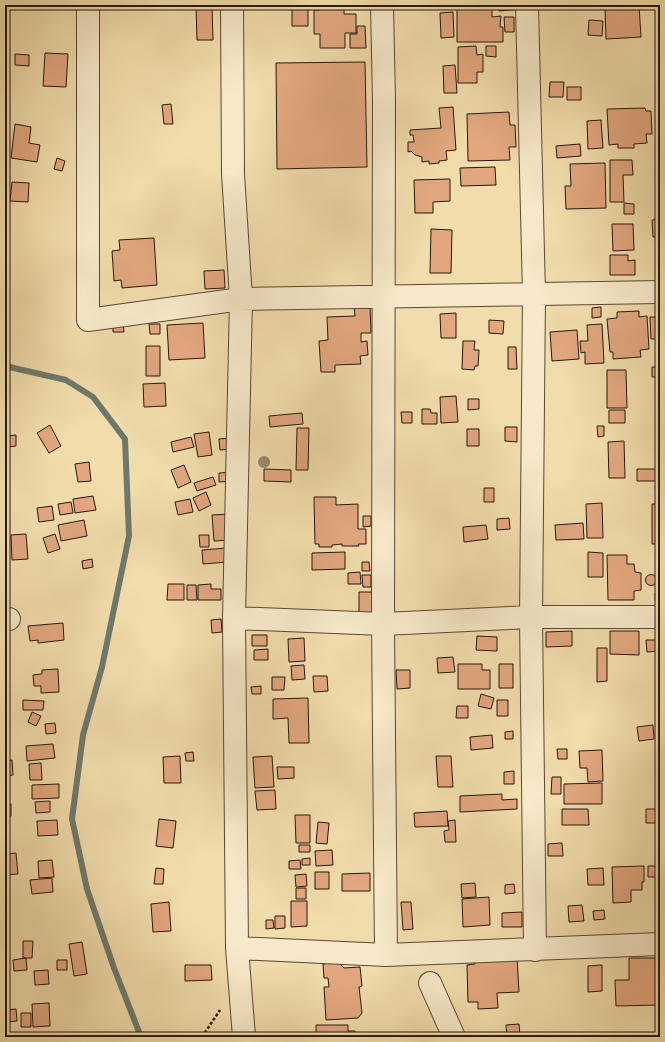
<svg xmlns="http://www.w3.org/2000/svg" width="665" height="1042" font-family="'EB Garamond',serif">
<rect width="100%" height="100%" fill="#f1dcab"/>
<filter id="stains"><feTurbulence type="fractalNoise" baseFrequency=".005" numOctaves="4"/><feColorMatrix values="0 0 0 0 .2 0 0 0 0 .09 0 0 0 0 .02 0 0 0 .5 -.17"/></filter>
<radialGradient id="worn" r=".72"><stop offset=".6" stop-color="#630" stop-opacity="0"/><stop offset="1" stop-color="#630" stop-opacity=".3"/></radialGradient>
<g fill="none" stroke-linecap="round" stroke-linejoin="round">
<path stroke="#6d796d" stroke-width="6" d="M5 366 66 380 93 397 125 439 129 536 102 667 83 735 72 819 87 889 114 968 141 1037"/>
</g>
<path fill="#e2a77f" stroke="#28170f" d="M58 5H70V8H58Z
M196 5H212L213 40H197Z
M292 5H308V26H292Z
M320 5H344V14H356V33H345V48H320V34H314V10H319Z
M457 5H492V17L501 16 500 27H503V42H457Z
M499 5H520L521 9 499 11Z
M639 5 641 37 606 39 605 7Z
M453 12 454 37 441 38 440 13Z
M504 17H514V32H505Z
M589 20 603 21 602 36 588 35Z
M357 26H365L366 48H350V34H357Z
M476 46 477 55 483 54V72H477V83H458V47Z
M486 46H496V57L486 56Z
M45 53 68 54 66 87 43 86Z
M15 54 29 55V66L15 65Z
M365 62 367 167 277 169 276 63Z
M455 65 457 93H444L443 66Z
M550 82H564L563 97H549Z
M567 87H581V100H567Z
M171 104 173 124H164L162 105Z
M453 107 456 150 446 151 447 160 439 161V163L429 164V161L422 162V157L415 155 411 151 408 152V142H414L413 135H410V130L441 128 439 108Z
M645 108 646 111H651L652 134H646L647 143 634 144V148H618V144L609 145 607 109Z
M509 112 510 125H515L516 147H509L510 160 468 161 467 114Z
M601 120 603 148 588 149 587 121Z
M15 124 31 127 29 143 40 145 37 162 11 158Z
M580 144 581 156 557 158 556 146Z
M57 158 65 161 62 171 54 169Z
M610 160H632L633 175H623L624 202H610Z
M605 163 606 208 566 209 565 186H571L570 164Z
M495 167 496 185 461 186 460 168Z
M450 179V201L433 202V213H415L414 180Z
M12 182 29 183 28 202 10 201Z
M624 203 634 204V214H624Z
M660 219V236L653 237 652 220Z
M612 224H633L634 250 613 251Z
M431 229 452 230 451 273H430Z
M154 238 157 285 122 288 121 280 114 281 112 251 120 250 119 240Z
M610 255H628V261L635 260V275H610Z
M224 270 225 288 205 289 204 271Z
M370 305 371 333H361V342L367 341 368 355 360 356 361 364 335 365V372H321L319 341 328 340 327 317 355 316 354 306Z
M601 307V317L592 318V308Z
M639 311V317L647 316 649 349 640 350 641 357 613 359V352H610L607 319 617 318V312Z
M456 313V338H441L440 314Z
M650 317H660V339H651Z
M489 320 504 321 503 334 489 333Z
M123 321 124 332H113V322Z
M203 323 205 358 169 360 167 325Z
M149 324H160V334H150Z
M602 324 604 363 585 364V352L581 353 580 341H588L587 325Z
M577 330 579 359 552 361 550 332Z
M463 341H475L474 350H479L478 366H475L474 370 462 369Z
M146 346H160V376H146Z
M508 347H516L517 369H508Z
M652 367H660V377H652Z
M607 370H626L627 408H607Z
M165 383 166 406 144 407 143 384Z
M456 396 458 422 441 423 440 397Z
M468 399H479V409L468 410Z
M422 409H430L431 413H437V424H422Z
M609 410H625V423H609Z
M401 412H412V423H402Z
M302 413 303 424 270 427 269 416Z
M50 425 61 446 49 453 37 433Z
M597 426H604V436L598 437Z
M505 427H517V442L505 441Z
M297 428H309L308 470H296Z
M467 429H479V446H467Z
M209 432 212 455 198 457 194 434Z
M16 435V446L6 447V436Z
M191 437 194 447 173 452 171 442Z
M231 438 232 449 220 450 219 439Z
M624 441 625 478H609L608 442Z
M89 462 91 481 78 482 75 464Z
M184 465 191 482 178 488 171 470Z
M264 469 291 470V482L264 481Z
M637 469H660V481H637Z
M235 472V481L219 482V473Z
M213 477 216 485 197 491 194 483Z
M655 486H660V494H656Z
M484 488H494V502H484Z
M206 492 211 505 199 511 193 498Z
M93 496 96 510 75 513 73 499Z
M314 497H336V505L358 504V529H366V544H358L359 546H342V544L332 545V547H319V544H315Z
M190 499 193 512 178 515 175 502Z
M71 502 73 513 60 515 58 504Z
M602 503 603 538H587L586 504Z
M652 504H660V544H652Z
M52 506 54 520 39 522 37 508Z
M229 514 231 540 214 541 212 515Z
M363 516H371V526L363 527Z
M509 518 510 529 497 530V519Z
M84 520 87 536 61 541 58 525Z
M583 523 584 539 556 540 555 525Z
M486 525 488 539 464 542 463 527Z
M26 534 28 559 12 560 11 535Z
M55 534 60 549 48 553 43 538Z
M199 535H209V547H200Z
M227 548 228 562 203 564 202 550Z
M345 552V569L312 570V553Z
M588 552 603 553V577H588Z
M607 555H627V564H634L635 572 641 573V590L634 591V600H608Z
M92 559 93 567 83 569 82 561Z
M362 562H369L370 571H362Z
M360 572 361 584H348V573Z
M645.5 580a5.5 5.5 0 1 1 11 0a5.5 5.5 0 1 1-11 0Z
M362 575H371V587H363Z
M168 584H184V600H167Z
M211 584V589H221V600H198V585Z
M187 585H196L197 600H187Z
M359 592H376V613H359Z
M660 592V600L655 601V593Z
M221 619 222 632 212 633 211 620Z
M63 623 64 640 38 643V640L30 641 28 626Z
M572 631V646L546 647V632Z
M610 631H639V655L610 654Z
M252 635H267V646H252Z
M477 636 497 637V651L476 650Z
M304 638 305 661 289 662 288 639Z
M646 640H659L660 651 647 652Z
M597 648H607V681L597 682Z
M268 649V660H254V650Z
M453 657 455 672 438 673 437 658Z
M458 664H482V670H490V689H458Z
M499 664H513V688H499Z
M304 665 305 679 292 680 291 666Z
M58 669 59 692 41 693V686H34L33 675 42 674V670Z
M396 670H410V688L397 689Z
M313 676H327L328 691 314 692Z
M272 677H285L284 690H272Z
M261 686V694H252L251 687Z
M481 694 494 698 491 709 478 706Z
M308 698 309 743H289L288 718 273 719V699Z
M23 700 44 701 43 710H23Z
M497 700H508V716H497Z
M457 706H468V718H456Z
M32 712 41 716 36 726 28 722Z
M55 723 56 733 46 734 45 724Z
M653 725 654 739 639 741 637 727Z
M513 731V739H505V732Z
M492 735 493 748 471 750 470 737Z
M53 744 55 758 27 761 26 746Z
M557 749H567V759H558Z
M602 750 603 781 588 782 587 768H580L579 751Z
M193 752 194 761H186L185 753Z
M180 756 181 783H164L163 757Z
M272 756 274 787 255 788 253 757Z
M436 756H451L453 787H438Z
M12 760 13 775 5 776V761Z
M41 763 42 780H30L29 764Z
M277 767H294V778L278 779Z
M514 771V784H504V772Z
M660 772V791H659L658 773Z
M552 777H561V794H551Z
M602 783V804H564V784Z
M59 784V798L32 799V785Z
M275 790 276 809 257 810 255 791Z
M502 794V800L517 799V809L460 812V796Z
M656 797H660V807L657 808Z
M50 801V812L36 813 35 802Z
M11 804V816L5 817V805Z
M562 809H588L589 825H562Z
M646 809H660V823H646Z
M447 811 448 826 415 827 414 813Z
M295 815H310V843H296Z
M159 819 176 821 173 848 156 846Z
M57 820 58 835 38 836 37 821Z
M455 820 456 842H445L444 831 449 830 448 821Z
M318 822 329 823 327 844 316 843Z
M562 843 563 856H548V844Z
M299 845H310V852H299Z
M332 850 333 865 316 866 315 851Z
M16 853 18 874 5 875V854Z
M310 858V865H302V859Z
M52 860 54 877 39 878 38 861Z
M300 860 301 869H289V861Z
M644 866V882H642V890H631V902L613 903 612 867Z
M648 866H660V877H648Z
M156 868 164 869 163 884H154Z
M603 868 604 885H588L587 869Z
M315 872H329V889H315Z
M370 873V891H342V874Z
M306 874 307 886 296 887 295 875Z
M52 878 53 892 32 894 30 880Z
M475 883 476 897 462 898 461 884Z
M514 884 515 893 505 894V885Z
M296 888H306V899H296Z
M489 897 490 925 463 927 462 899Z
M291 901H307V926L291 927Z
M169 902 171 931 153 932 151 904Z
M401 902H411L413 929 403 930Z
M582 905 584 921 569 922 568 906Z
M604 910 605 919 594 920 593 911Z
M522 912V927H502V913Z
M275 916H285V928L275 929Z
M266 920H273L274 928 266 929Z
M23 941H33L32 958H23Z
M82 942 87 974 74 976 69 944Z
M517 957 519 992 497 993 498 1008 478 1009V1002H468L467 965 475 964V958Z
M26 958 27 970 14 971 13 960Z
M629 958H660V1005L616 1006 615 980H629Z
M57 960H67V970H57Z
M338 962 344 968 360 967 362 986 359 987 362 1013 358 1018 326 1020 324 987H329L328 978H324L323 964Z
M185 965H211L212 980 185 981Z
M602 965V991L588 992V966Z
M48 970 49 984 35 985 34 971Z
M49 1003 50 1026 33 1027 32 1004Z
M16 1009 17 1021 5 1022V1010Z
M21 1013H31V1027H21Z
M519 1024 520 1036 507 1037 506 1025Z
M316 1025H348V1031H355V1037H316Z
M56 1033V1037H31V1034Z"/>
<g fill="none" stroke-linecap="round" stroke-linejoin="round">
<g stroke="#5a4836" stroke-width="24">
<path id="street" d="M88 5V320L241 299 660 292
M232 5 233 174 241 299 234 618 237 948 244 1037
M382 5 384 101 383 624 386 955
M527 5 534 295 531 617 535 950
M234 618 383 624 531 617H660
M5 619H9
M237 948 386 955 660 944
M430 983 454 1037"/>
</g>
<path stroke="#28170f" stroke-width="2.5" stroke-dasharray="3 2" stroke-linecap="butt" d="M202 1037 220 1010"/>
<use href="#street" stroke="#f6e8c8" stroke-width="22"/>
</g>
<circle fill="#9a8c6a" cx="264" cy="462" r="6"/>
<rect width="665" height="1042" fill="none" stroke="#f1dcab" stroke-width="20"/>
<rect x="6" y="6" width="653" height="1030" fill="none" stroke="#28170f" stroke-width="2"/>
<rect x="10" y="10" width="645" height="1022" fill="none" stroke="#28170f"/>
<rect width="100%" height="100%" filter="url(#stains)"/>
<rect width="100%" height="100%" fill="url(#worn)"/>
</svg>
